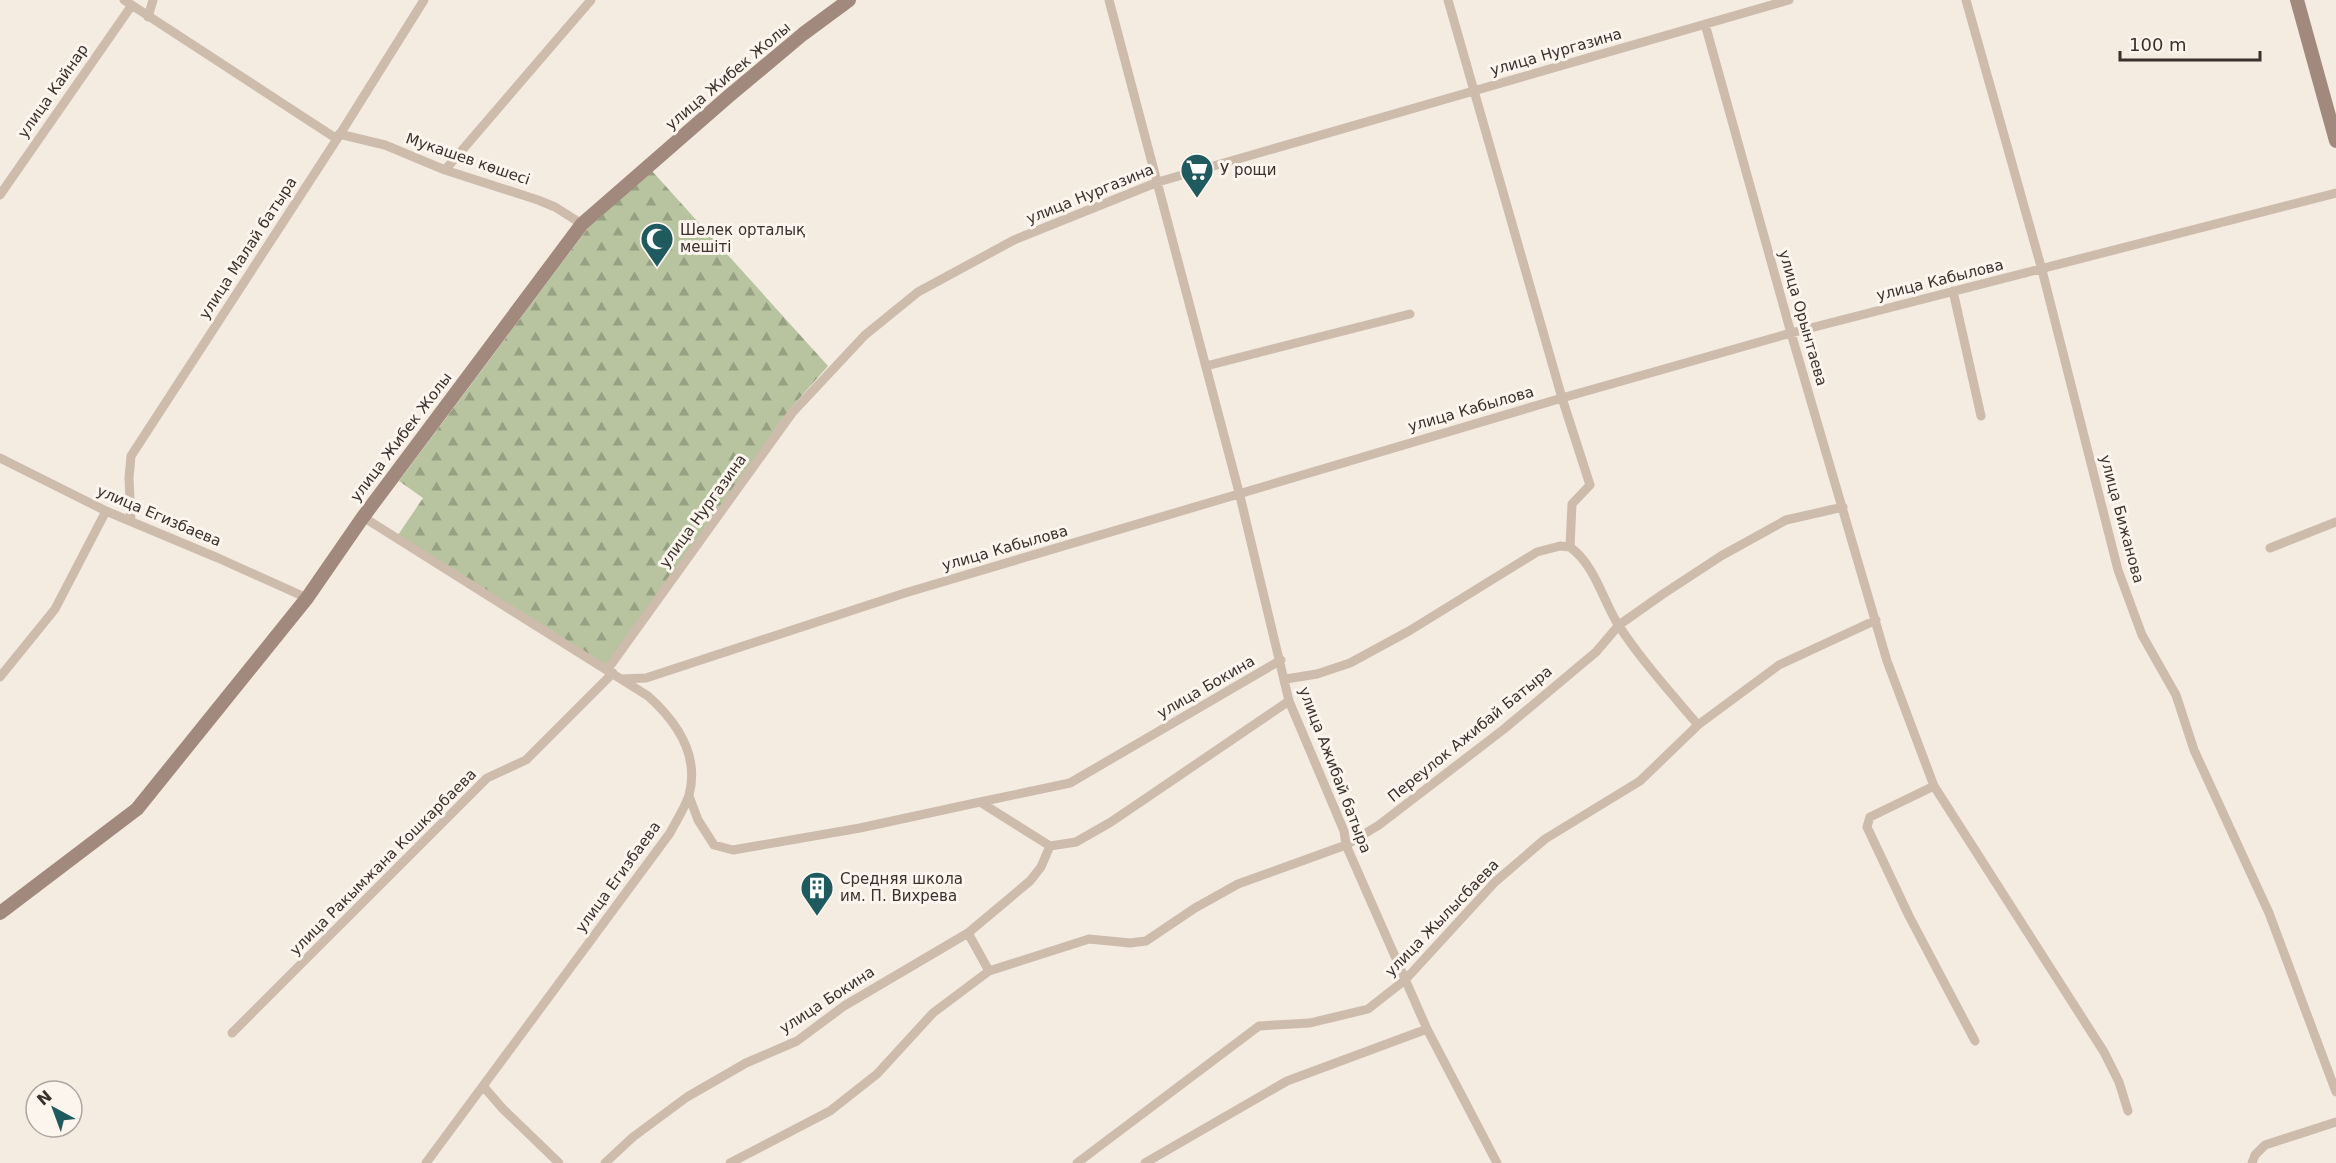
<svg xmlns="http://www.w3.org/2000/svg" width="2336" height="1163" font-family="'DejaVu Sans',sans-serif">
<defs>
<pattern id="forest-firs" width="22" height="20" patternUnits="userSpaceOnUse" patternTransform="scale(1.5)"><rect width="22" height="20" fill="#b8c4a0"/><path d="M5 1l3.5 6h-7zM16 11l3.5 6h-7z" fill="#97a083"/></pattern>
</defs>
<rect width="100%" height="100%" fill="#f4ebe1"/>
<path fill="url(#forest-firs)" d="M652 171 828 366 789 410 605 668 398 535 423 498 399 481 588 228Z"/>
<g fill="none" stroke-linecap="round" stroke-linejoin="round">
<path stroke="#cdbbac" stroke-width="9" d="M124 0 337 139
M1109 0 1240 496 1289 701 1344 831 1346 845 1427 1029 1497 1163
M1448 0 1562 398 1590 485 1572 504 1570 547
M1966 0 2042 270 2118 570 2142 635 2176 695 2194 750 2269 913 2336 1092
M148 17 153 0
M1705 24 1791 333 1887 661 1934 786 2104 1052 2119 1082 2128 1111
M339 134 385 145 445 170 538 200 555 207 582 224
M445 170 591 0
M0 195 132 5
M1953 291 1981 416
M1206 366 1410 314
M0 458 106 511 218 558 307 598
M363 517 648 696C676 721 700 754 689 795 685 808 676 821 670 833L426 1163
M131 521 129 478 131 456 337 139 424 0
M1570 547C1595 565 1603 601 1619 626 1642 661 1671 693 1698 725
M2270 548 2336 522
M607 670 792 413 865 335 918 292 1014 240 1158 182 1789 0
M0 677 55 609 106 511
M621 679 646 678 905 593 1562 398 1791 333 2336 193
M1286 679 1317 674 1350 663 1409 631 1537 552 1560 546 1570 547
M1934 786 1870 817 1867 827 1909 916 1975 1041
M689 796 698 820 714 845 733 850 860 828 980 802 1050 846 1076 842 1111 822 1289 701
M980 802 1070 783 1281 660
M968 933 989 971
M232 1033 487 778 526 760 613 673
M483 1086 503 1109 559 1163
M605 1163 633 1137 687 1097 746 1063 797 1041 844 1006 968 933 1030 881 1041 867 1050 846
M730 1163 830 1111 877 1074 933 1013 989 971 1089 939 1130 943 1146 941 1195 908 1238 884 1346 845 1379 825 1504 729 1596 652 1619 625 1663 594 1721 556 1786 520 1843 507
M1077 1163 1259 1026 1310 1023 1368 1009 1405 980 1495 882 1545 839 1640 781 1698 725 1779 665 1876 620
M1145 1163 1287 1081 1427 1029
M2252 1163 2255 1155 2265 1145 2336 1122"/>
<path stroke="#a18a7d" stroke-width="14" d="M2297 0 2336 141
M0 913 137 809 307 598 363 517 582 224 730 95 803 34 849 0"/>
</g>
<defs>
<g id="supermarket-pin" transform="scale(1.725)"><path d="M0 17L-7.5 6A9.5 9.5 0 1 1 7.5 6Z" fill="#1f5a5e" stroke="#fbf5ee"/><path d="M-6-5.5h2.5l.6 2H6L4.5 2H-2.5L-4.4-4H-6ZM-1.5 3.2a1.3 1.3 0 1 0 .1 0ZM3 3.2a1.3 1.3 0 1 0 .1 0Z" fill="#fff"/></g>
<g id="mosque-pin" transform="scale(1.725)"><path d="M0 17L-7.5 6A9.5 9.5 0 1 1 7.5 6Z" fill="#1f5a5e" stroke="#fbf5ee"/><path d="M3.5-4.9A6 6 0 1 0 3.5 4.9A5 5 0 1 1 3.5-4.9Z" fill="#fff"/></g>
<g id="building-pin" transform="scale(1.725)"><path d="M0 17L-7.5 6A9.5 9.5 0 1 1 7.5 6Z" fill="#1f5a5e" stroke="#fbf5ee"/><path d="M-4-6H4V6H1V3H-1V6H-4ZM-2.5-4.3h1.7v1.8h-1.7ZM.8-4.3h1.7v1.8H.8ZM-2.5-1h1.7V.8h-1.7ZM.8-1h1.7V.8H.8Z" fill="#fff"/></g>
</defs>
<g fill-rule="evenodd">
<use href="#supermarket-pin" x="1197" y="170"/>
<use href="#mosque-pin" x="657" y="239"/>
<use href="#building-pin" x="817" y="888"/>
</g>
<g text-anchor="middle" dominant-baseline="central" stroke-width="6" stroke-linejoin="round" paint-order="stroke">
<g font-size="15" fill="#3b302b" stroke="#fbf5ee">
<text transform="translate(1556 52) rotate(-16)">улица Нургазина</text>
<text transform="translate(728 76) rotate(-40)">улица Жибек Жолы</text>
<text transform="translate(53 91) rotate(-55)">улица Кайнар</text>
<text transform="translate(468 159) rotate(19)">Мукашев көшесі</text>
<text transform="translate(1090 194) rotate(-22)">улица Нургазина</text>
<text transform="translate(248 248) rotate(-57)">улица Малай батыра</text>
<text transform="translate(1940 280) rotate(-14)">улица Кабылова</text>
<text transform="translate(1803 318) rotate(74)">улица Орынтаева</text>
<text transform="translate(1471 409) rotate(-16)">улица Кабылова</text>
<text transform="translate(401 437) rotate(-53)">улица Жибек Жолы</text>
<text transform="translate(703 511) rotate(-54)">улица Нургазина</text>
<text transform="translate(159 516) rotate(23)">улица Егизбаева</text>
<text transform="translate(2122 519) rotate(75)">улица Бижанова</text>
<text transform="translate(1005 548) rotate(-16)">улица Кабылова</text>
<text transform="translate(1206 687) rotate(-30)">улица Бокина</text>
<text transform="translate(1470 734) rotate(-39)">Переулок Ажибай Батыра</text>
<text transform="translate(1335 770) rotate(69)">улица Ажибай батыра</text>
<text transform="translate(383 862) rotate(-45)">улица Ракымжана Кошкарбаева</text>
<text transform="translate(618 877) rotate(-54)">улица Егизбаева</text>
<text transform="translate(1442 918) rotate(-46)">улица Жылысбаева</text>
<text transform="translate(827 1000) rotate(-33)">улица Бокина</text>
</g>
<g font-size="15" fill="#3b302b" stroke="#fbf5ee" text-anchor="start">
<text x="1220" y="170">У рощи</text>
<text x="680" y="230">Шелек орталық<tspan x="680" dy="17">мешіті</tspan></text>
<text x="840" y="879">Средняя школа<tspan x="840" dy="17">им. П. Вихрева</tspan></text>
</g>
</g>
<g transform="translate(54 1109) rotate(319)"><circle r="28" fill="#fbf5ee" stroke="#aea6a0" stroke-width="1.5"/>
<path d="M0-4.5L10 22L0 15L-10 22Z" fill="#1f5a5e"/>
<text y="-9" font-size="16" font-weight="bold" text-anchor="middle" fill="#3b302b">N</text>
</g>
<path d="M2120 51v9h140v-9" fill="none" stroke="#3b302b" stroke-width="3"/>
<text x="2129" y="51" font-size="18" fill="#3b302b" stroke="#fbf5ee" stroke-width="4.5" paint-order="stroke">100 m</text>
</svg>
